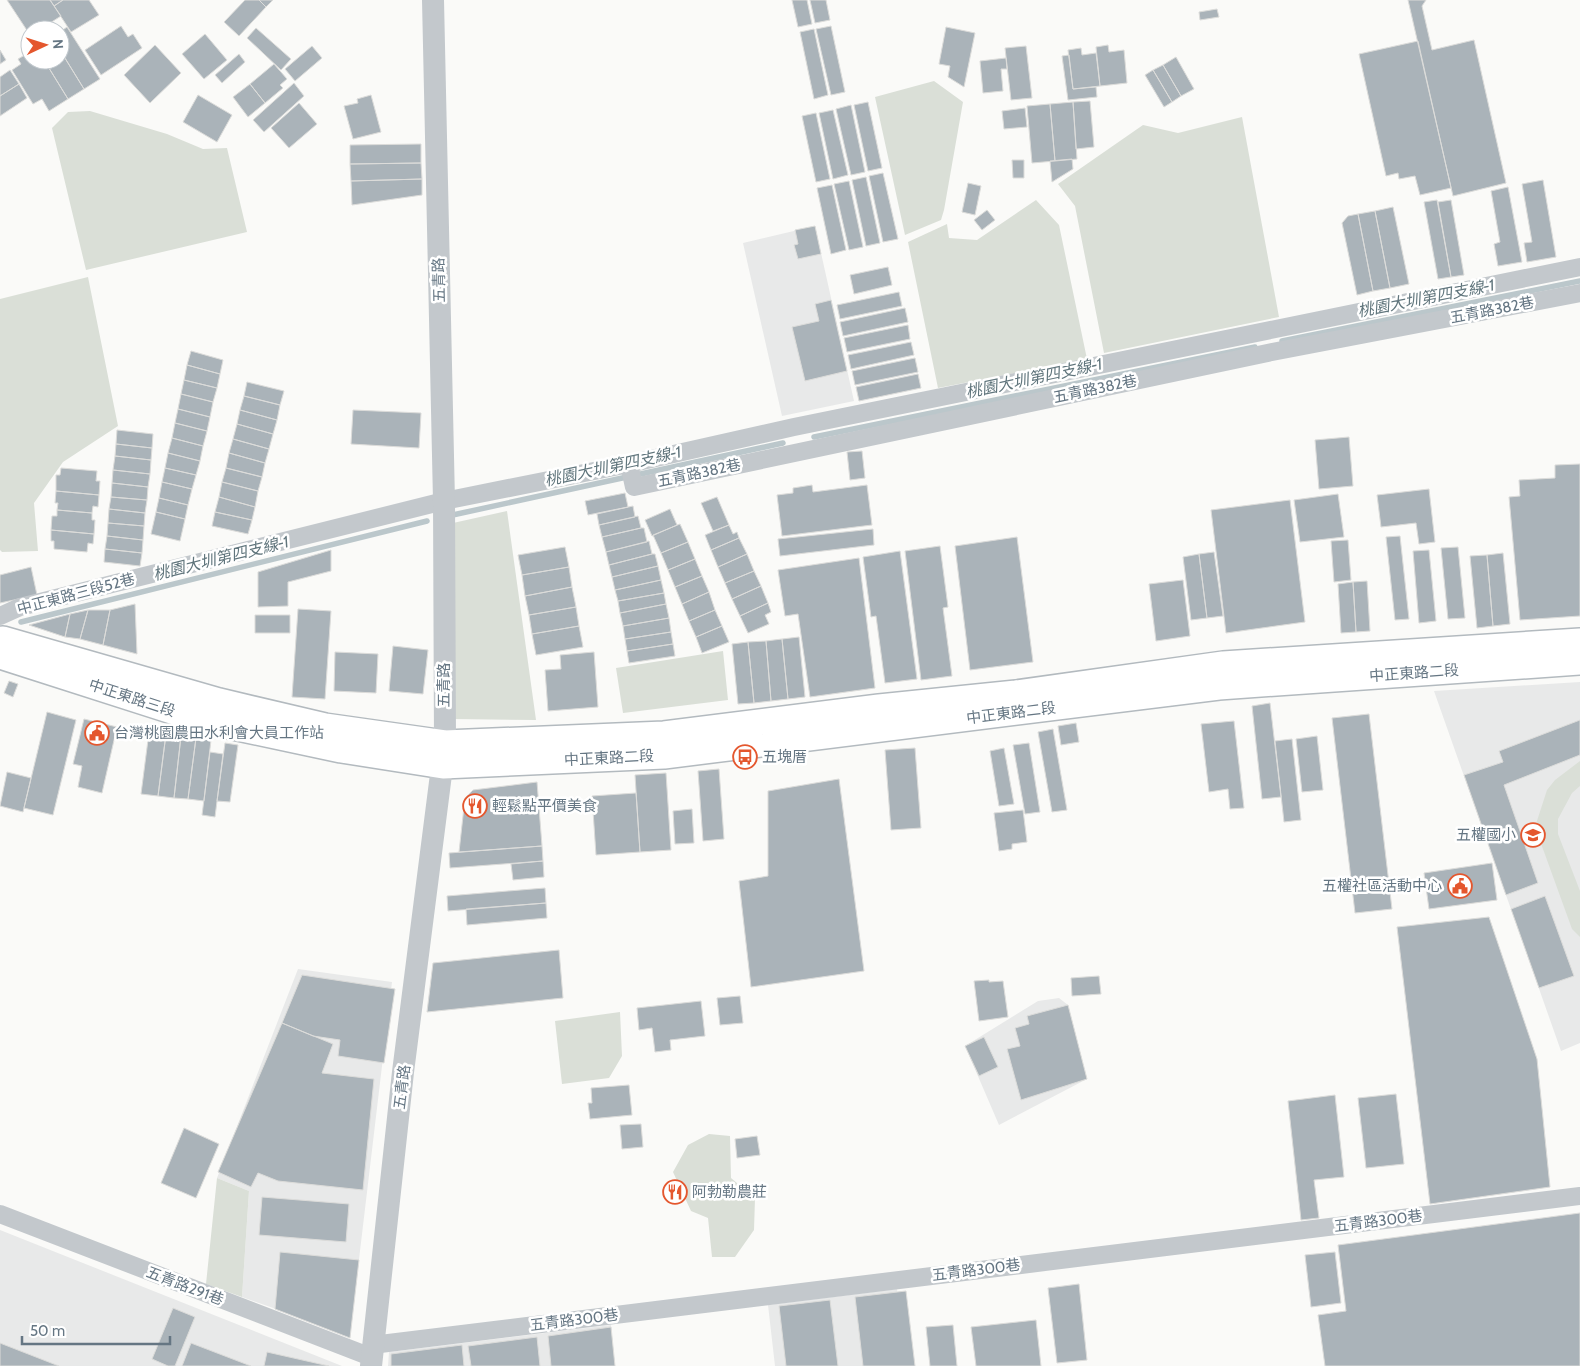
<svg xmlns="http://www.w3.org/2000/svg" width="1580" height="1366" font-family="Cabin,'Noto Sans TC',sans-serif">
<rect width="100%" height="100%" fill="#fafaf8"/>
<path fill="#e8e9e9" d="M815 226 854 401 782 416 743 243Z
M1580 682V1043L1561 1051 1434 691Z
M298 969 392 982 350 1335 242 1297 249 1191 217 1178Z
M1059 998 1068 1005 1087 1079 999 1125 965 1046 1038 1001Z
M0 1230 342 1366H0Z
M897 1289 907 1366H775L768 1305Z
M611 1325 615 1366H388L389 1352Z"/>
<path fill="#dadfd7" d="M934 81 963 102 944 210 941 220 905 235 875 97Z
M90 111 167 134 203 149 227 148 247 232 86 270 52 128 68 112Z
M1242 117 1279 317 1104 353 1075 206 1058 184 1143 125 1178 133Z
M1036 200 1059 225 1087 359 938 388 908 242 947 224 949 238 977 240Z
M88 277 118 426 63 462 34 503 38 551 2 552 0 550V299Z
M507 511 536 720 453 719V523Z
M723 651 728 700 623 713 616 668Z
M1580 761V786L1572 793 1558 819V834L1580 891V937L1572 929 1535 827 1547 790 1555 780Z
M620 1012 622 1056 609 1078 562 1084 555 1021Z
M709 1134 730 1136 731 1178 755 1198 754 1230 735 1257H712L708 1218 691 1211 673 1172 688 1145Z
M217 1178 249 1191 242 1297 206 1284Z"/>
<g fill="none" stroke-linecap="round" stroke-linejoin="round">
<path stroke="#bbc7cb" stroke-width="5.5" d="M1282 341 1580 281
M814 437 1255 347
M448 516 783 443
M21 622 427 521"/>
</g>
<path fill="#aab3b9" stroke="#dcdcda" d="M7 0H50L61 16 39 30H30V35Z
M50 0H63L54 6Z
M63 0H89L99 15 71 32 54 6Z
M245 0H259L266 7 239 36 224 22Z
M259 0H273L266 7Z
M792 0H807L812 24 798 27Z
M810 0H826L830 20 815 23Z
M1408 0H1426L1422 6 1432 50 1474 40 1506 183 1453 196Z
M1217 9 1219 17 1200 20 1199 12Z
M121 26 128 37 133 34 142 48 101 75 85 50Z
M831 26 845 92 831 95 816 29Z
M67 27 100 79 84 89 60 50V32Z
M946 27 975 33 964 87 948 77 950 66 939 64Z
M256 28 291 59 281 70 247 38Z
M814 29 828 95 814 99 800 32Z
M205 34 227 60 204 79 182 54Z
M1418 41 1451 188 1420 195 1415 176 1399 179 1398 173 1386 176 1359 54Z
M155 45 181 73 150 103 124 75Z
M1108 45 1109 52 1124 50 1127 83 1100 86 1096 47Z
M312 46 322 58 295 81 285 69Z
M1026 46 1032 98 1011 100 1005 48Z
M1081 48 1082 55 1096 53 1100 86 1073 89 1068 50Z
M0 50 6 60 0 64Z
M60 50 84 89 68 99 44 60H60Z
M30 52V60H44L68 99 49 111 42 99 33 104 12 70 21 64 18 59Z
M239 54 245 62 222 83 215 75Z
M1069 55 1073 89 1096 87 1097 97 1068 100 1062 56Z
M1176 57 1194 89 1181 96 1163 65Z
M1006 58 1007 69H1001L1003 91 983 93 980 61Z
M274 64 287 79 280 85 283 88 265 103 250 84Z
M1163 65 1181 96 1172 102 1153 70Z
M10 70 19 84 0 96V77Z
M1153 70 1172 102 1164 107 1145 75Z
M294 83 304 96 264 132 253 120Z
M19 84 27 98 0 116V96Z
M250 84 265 103 248 117 233 97Z
M198 95 232 115 217 142 183 122Z
M371 95 381 132 353 139 344 106 358 103 357 99Z
M1090 101 1094 147 1076 149 1073 102Z
M868 102 882 168 868 171 854 105Z
M1073 102 1077 159 1055 161 1050 104Z
M299 103 317 124 289 148 271 128Z
M1050 104 1055 161 1032 163 1027 106Z
M851 105 865 172 851 175 836 109Z
M1025 108 1027 127 1004 129 1002 111Z
M833 110 848 175 833 179 819 113Z
M816 113 830 179 816 182 802 116Z
M421 144V163L350 164V145Z
M1072 159 1073 169 1052 182 1050 161Z
M1012 160H1024V178H1013Z
M421 163 422 179 351 181 350 164Z
M883 173 898 239 883 242 869 176Z
M866 177 880 243 866 246 852 180Z
M422 179V195L352 205 351 181Z
M1543 180 1556 257 1527 262 1524 243 1532 242 1522 184Z
M849 181 863 247 849 250 834 184Z
M968 183 981 186 975 215 962 212Z
M832 185 846 250 831 254 817 188Z
M1508 187 1522 262 1498 266 1494 244 1500 242 1491 191Z
M1437 200 1451 277 1438 279 1424 202Z
M1451 200 1464 275 1451 277 1438 202Z
M1393 207 1409 284 1390 288 1375 211Z
M987 210 995 220 982 230 974 220Z
M1375 211 1390 288 1373 291 1358 214Z
M1358 214 1373 291 1357 295 1342 223 1348 216Z
M815 226 821 254 798 259 794 245 798 244 795 230Z
M888 267 892 285 854 294 850 275Z
M899 292 902 306 840 319 837 305Z
M831 300 847 371 805 381 792 327 819 321 815 304Z
M905 308 908 322 843 336 840 322Z
M908 325 910 339 847 352 844 338Z
M911 342 914 355 851 369 848 355Z
M191 351 223 360 220 374 187 365Z
M915 358 918 372 855 385 852 371Z
M187 365 220 374 217 388 184 380Z
M918 374 921 388 859 401 856 387Z
M184 380 217 388 213 402 181 394Z
M247 382 284 391 280 405 244 396Z
M181 394 213 402 210 417 178 409Z
M244 396 280 405 277 420 240 410Z
M178 409 210 417 207 431 175 423Z
M240 410 277 420 273 434 237 424Z
M353 410 421 413 419 448 351 444Z
M175 423 207 431 203 446 172 438Z
M237 424 273 434 269 449 233 439Z
M117 430 153 434 152 448 116 444Z
M1349 437 1353 486 1319 489 1315 440Z
M172 438 203 446 200 461 168 453Z
M233 439 269 449 265 463 229 453Z
M116 444 152 448 151 460 115 456Z
M862 451 865 478 850 480 847 452Z
M168 453 200 461 196 475 165 468Z
M229 453 265 463 262 477 226 468Z
M115 456 151 460 150 474 113 470Z
M1580 464V616L1520 620 1509 497 1520 496 1519 480 1555 478V465Z
M61 468 97 471 96 481H100L99 495 56 491V475H60Z
M165 468 196 475 192 489 162 482Z
M226 468 262 477 258 491 222 482Z
M113 470 150 474 148 487 112 483Z
M162 482 192 489 188 505 159 498Z
M222 482 258 491 255 507 219 497Z
M112 483 148 487 147 500 111 497Z
M812 485 813 492 867 485 872 525 782 536 777 495 793 493V488Z
M1429 489 1435 542 1419 544 1416 523 1381 527 1377 495Z
M56 491 99 495 98 507 93 506 92 513 57 510 58 503H55Z
M625 493 628 507 588 515 585 501Z
M1338 494 1344 537 1300 542 1294 500Z
M111 497 147 500 145 513 109 509Z
M219 497 255 507 252 520 215 512Z
M717 497 729 525 713 531 701 503Z
M159 498 188 505 185 519 156 512Z
M1290 500 1305 622 1226 633 1211 510Z
M633 506 635 517 599 525 597 514Z
M109 509 145 513 144 526 108 523Z
M670 509 677 525 652 536 645 520Z
M57 510 92 513V520H95L94 534 51 530 52 516H57Z
M156 512 185 519 180 541 151 534Z
M215 512 252 520 248 534 212 526Z
M638 516 641 528 602 537 599 525Z
M108 523 144 526 143 540 107 536Z
M680 524 688 542 661 553 653 535Z
M729 525 733 534 737 532 739 538 711 550 705 535Z
M641 528H644L647 542 606 552 602 537Z
M873 529 874 545 780 556 778 539Z
M51 530 94 534 93 544 88 543 87 552 54 549V541H51Z
M107 536 143 540 142 553 105 549Z
M1400 536 1409 619 1395 620 1386 537Z
M1017 537 1033 662 970 670 955 546Z
M739 538 747 554 718 567 711 550Z
M1348 540 1351 580 1334 582 1331 541Z
M649 541 652 554 609 565 606 552Z
M688 542 695 559 668 570 661 553Z
M940 546 948 607 943 608 952 676 921 680 905 551Z
M565 547 569 567 522 575 518 555Z
M1458 547 1465 618 1448 619 1441 548Z
M105 549 142 553 140 566 104 562Z
M331 550V571L288 582V606L258 607V572Z
M1429 550 1436 621 1419 623 1413 551Z
M900 551 917 679 885 683 876 616 871 617 863 557Z
M1214 552 1223 616 1207 618 1199 554Z
M1503 553 1510 624 1493 626 1487 555Z
M652 554H655L658 566 612 577 609 565Z
M747 554 754 571 725 583 718 567Z
M1199 554 1207 618 1191 620 1183 557Z
M1487 555 1493 626 1477 628 1470 556Z
M859 558 875 688 810 697 798 614 785 616 778 570Z
M695 559 702 576 675 587 668 570Z
M658 566 661 580 615 590 612 577Z
M31 567 37 595 0 603V575Z
M569 567 572 587 525 596 522 575Z
M754 571 761 586 732 599 725 583Z
M702 576 709 592 682 604 675 587Z
M661 580 664 593 618 601 615 590Z
M1183 580 1190 636 1156 641 1149 584Z
M1367 581 1370 631 1356 632 1353 582Z
M1353 582 1356 632 1341 633 1338 584Z
M761 586 768 603 740 616 732 599Z
M572 587 576 607 529 615 525 596Z
M709 592 715 610 689 621 682 604Z
M664 593 666 604 620 613 618 601Z
M768 603 771 612 765 615 769 624 748 633 740 616Z
M135 604 137 654 103 645 110 610Z
M666 604 669 618 623 626 620 613Z
M576 607 579 626 532 634 529 615Z
M298 609 331 611 325 699 292 697Z
M88 610H110L103 645 80 639Z
M88 610 80 639 65 637 70 614Z
M715 610 722 626 696 637 689 621Z
M70 614 65 637 29 625Z
M255 615H290V633H255Z
M669 618 671 632 625 639 623 626Z
M579 626 583 647 536 655 532 634Z
M722 626 729 642 702 653 696 637Z
M671 632 673 644 627 651 625 639Z
M799 637 805 697 788 699 782 639Z
M782 639 788 699 771 701 766 641Z
M766 641 771 701 754 703 748 642Z
M748 642 754 703 738 704 732 644Z
M673 644 675 656 629 663 627 651Z
M393 646 428 650 423 694 389 691Z
M335 652 378 654 376 693 334 691Z
M594 652 598 707 548 711 545 670 561 669 560 655Z
M9 681 18 684 13 697 4 693Z
M1270 703 1281 797 1262 799 1252 706Z
M47 712 76 720 53 815 24 808Z
M1369 714 1392 909 1355 913 1332 718Z
M84 719 117 727 102 793 78 787 82 766 73 764Z
M1580 720V755L1504 785 1538 883 1506 895 1464 775 1503 762 1499 751Z
M1234 721 1244 808 1230 809 1228 789 1209 792 1201 724Z
M1076 723 1079 742 1061 745 1058 726Z
M1053 729 1067 810 1052 812 1038 732Z
M149 732 166 734 158 796 141 794Z
M166 734 181 736 174 798 158 796Z
M181 736 196 738 188 799 174 798Z
M1317 736 1323 790 1302 792 1296 739Z
M196 738 211 740 204 801 188 799Z
M1292 739 1301 820 1284 822 1275 741Z
M225 743 238 745 230 802 217 801Z
M1029 743 1040 812 1025 814 1013 745Z
M915 748 921 828 891 830 885 750Z
M1004 748 1014 804 999 806 990 751Z
M210 752 223 754 215 817 202 815Z
M719 769 724 839 703 841 698 771Z
M7 772 31 778 23 812 0 806Z
M666 773 671 850 640 852 635 775Z
M839 779 864 971 751 987 739 881 768 876V791Z
M537 782 542 846 459 852 465 798 473 790Z
M636 793 640 852 596 855 592 796Z
M692 809 694 843 675 844 673 811Z
M1023 810 1027 842 1012 844V849L999 851 994 813Z
M542 846 543 861 450 868 449 853Z
M543 861 544 877 513 880 511 864Z
M1492 863 1497 900 1429 909 1424 873Z
M545 888 546 903 448 911 447 896Z
M1545 896 1574 976 1539 988 1511 909Z
M546 903 547 918 467 925 466 909Z
M1489 917 1537 1059 1550 1187 1430 1204 1397 927Z
M559 950 563 998 427 1012 433 963Z
M302 975 395 989 384 1063 338 1056 340 1040 313 1036 282 1023Z
M1099 976 1101 994 1072 996 1071 978Z
M989 980V982L1003 981 1008 1017 979 1021 974 981Z
M740 996 743 1023 720 1025 717 998Z
M701 1001 705 1036 670 1040 671 1050 655 1052 652 1028 639 1030 637 1008Z
M1068 1005 1087 1079 1021 1100 1007 1049 1020 1046 1015 1028 1029 1024 1027 1016Z
M282 1023 333 1044 322 1073 374 1079 363 1190 278 1181 258 1173 251 1187 218 1172Z
M984 1037 998 1067 979 1076 965 1046Z
M629 1085 632 1115 590 1119 588 1103H592L591 1088Z
M1396 1094 1404 1164 1366 1168 1358 1098Z
M1335 1095 1344 1177 1314 1180 1319 1218 1301 1220 1288 1101Z
M641 1124 643 1147 622 1149 620 1125Z
M184 1128 219 1144 196 1198 161 1183Z
M757 1136 760 1155 737 1158 735 1139Z
M262 1197 349 1204 346 1242 259 1235Z
M1580 1213V1366H1325L1318 1315 1346 1311 1338 1245Z
M280 1252 359 1260 350 1338 275 1309Z
M1335 1252 1341 1303 1311 1307 1305 1255Z
M1079 1284 1087 1360 1057 1363 1048 1288Z
M906 1291 915 1366H863L855 1297Z
M830 1300 838 1366H786L779 1306Z
M173 1308 195 1317 175 1366H168L152 1359Z
M1036 1320 1041 1366H976L971 1327Z
M953 1325 957 1366H930L926 1327Z
M611 1327 615 1366H551L548 1336Z
M537 1337 540 1366H471L468 1346Z
M0 1343 59 1366H0Z
M191 1343 251 1366H182Z
M462 1345 464 1366H391V1354Z
M267 1352 329 1366H264Z"/>
<g fill="none" stroke-linecap="round" stroke-linejoin="round">
<g stroke="#b3babf" stroke-width="28">
<path id="secondary" d="M3 639 219 701 325 726 445 743 664 734 879 707 1016 693 1223 664 1580 641
M0 656 200 720 341 750 443 766 664 756 1219 687 1580 662"/>
</g>
<path stroke="#c3c8cc" stroke-width="18" d="M629 464 634 487 1272 352 1580 293
M0 616 20 607 444 501 629 464 794 427 1580 267
M0 1214 371 1357
M372 1345 1580 1196"/>
<path stroke="#c3c8cc" stroke-width="22" d="M371 1366 403 1072 445 743 444 501 433 0"/>
<use href="#secondary" stroke="#fff" stroke-width="25"/>
</g>
<defs>
<g id="civic-ring" transform="scale(1.25)"><circle r="9.5" fill="#fff" stroke="#e4572e" stroke-width="1.5"/><path d="M-.6-6.5H3V-4.5H.6V-3L4-1V1h2V6H-6V1h2V-1L-.6-3ZM-1.2 2.5V6h2.4V2.5Z" fill="#e4572e"/></g>
<g id="bus-ring" transform="scale(1.25)"><circle r="9.5" fill="#fff" stroke="#e4572e" stroke-width="1.5"/><path d="M-5-6H5V4H4V6H2V4H-2V6H-4V4H-5ZM-3.5-4V0h7V-4ZM-3.5 1.2v1.5H-2V1.2ZM2 1.2v1.5H3.5V1.2Z" fill="#e4572e"/></g>
<g id="restaurant-ring" transform="scale(1.25)"><circle r="9.5" fill="#fff" stroke="#e4572e" stroke-width="1.5"/><path d="M-5-6h1v4h1v-4h1v4h1v-4h1v5L-1.5 .5V6h-2V.5L-5-1ZM5-6V6H3V1.5H1.5Q1.5-4 5-6Z" fill="#e4572e"/></g>
<g id="school-ring" transform="scale(1.25)"><circle r="9.5" fill="#fff" stroke="#e4572e" stroke-width="1.5"/><path d="M0-5L7-2L0 1L-7-2ZM-4 1L0 2.5L4 1V4Q0 6-4 4Z" fill="#e4572e"/></g>
</defs>
<g fill-rule="evenodd">
<use href="#civic-ring" x="97" y="733"/>
<use href="#bus-ring" x="745" y="757"/>
<use href="#restaurant-ring" x="475" y="806"/>
<use href="#school-ring" x="1533" y="835"/>
<use href="#civic-ring" x="1460" y="886"/>
<use href="#restaurant-ring" x="675" y="1192"/>
</g>
<g text-anchor="middle" dominant-baseline="central" stroke-width="5" stroke-linejoin="round" paint-order="stroke">
<g font-size="15" fill="#657683" stroke="#fff">
<text transform="translate(439 280) rotate(-91)">五青路</text>
<text transform="translate(1492 310) rotate(-11)">五青路382巷</text>
<text transform="translate(1095 389) rotate(-12)">五青路382巷</text>
<text transform="translate(699 473) rotate(-12)">五青路382巷</text>
<text transform="translate(76 594) rotate(-15)">中正東路三段52巷</text>
<text transform="translate(1414 673) rotate(-4)">中正東路二段</text>
<text transform="translate(444 685) rotate(-90)">五青路</text>
<text transform="translate(132 698) rotate(18)">中正東路三段</text>
<text transform="translate(1011 713) rotate(-7)">中正東路二段</text>
<text transform="translate(609 758) rotate(-3)">中正東路二段</text>
<text transform="translate(402 1087) rotate(-83)">五青路</text>
<text transform="translate(1378 1221) rotate(-7)">五青路300巷</text>
<text transform="translate(976 1270) rotate(-7)">五青路300巷</text>
<text transform="translate(185 1286) rotate(21)">五青路291巷</text>
<text transform="translate(574 1320) rotate(-7)">五青路300巷</text>
</g>
<g font-size="15" fill="#657683" stroke="#fff" text-anchor="start">
<text x="114" y="733">台灣桃園農田水利會大員工作站</text>
<text x="762" y="757">五塊厝</text>
<text x="492" y="806">輕鬆點平價美食</text>
<text x="1516" y="835" text-anchor="end">五權國小</text>
<text x="1442" y="886" text-anchor="end">五權社區活動中心</text>
<text x="692" y="1192">阿勃勒農莊</text>
</g>
<g font-size="16" font-style="italic" fill="#60757c" stroke="#fff">
<text transform="translate(1426 298) rotate(-11)">桃園大圳第四支線-1</text>
<text transform="translate(1034 378) rotate(-12)">桃園大圳第四支線-1</text>
<text transform="translate(613 466) rotate(-12)">桃園大圳第四支線-1</text>
<text transform="translate(221 558) rotate(-14)">桃園大圳第四支線-1</text>
</g>
</g>
<g transform="translate(45 45) rotate(86)"><circle r="24" fill="#ffffff" stroke="#c1c8cd"/>
<path d="M0-4L9 19L0 12L-9 19Z" fill="#e4572e"/>
<text y="-8" font-size="14" font-weight="bold" text-anchor="middle" fill="#657683">N</text>
</g>
<path d="M22 1336v8h148v-8" fill="none" stroke="#657683" stroke-width="2.5"/>
<text x="30" y="1336" font-size="15" fill="#657683" stroke="#ffffff" stroke-width="4" paint-order="stroke">50 m</text>
</svg>
